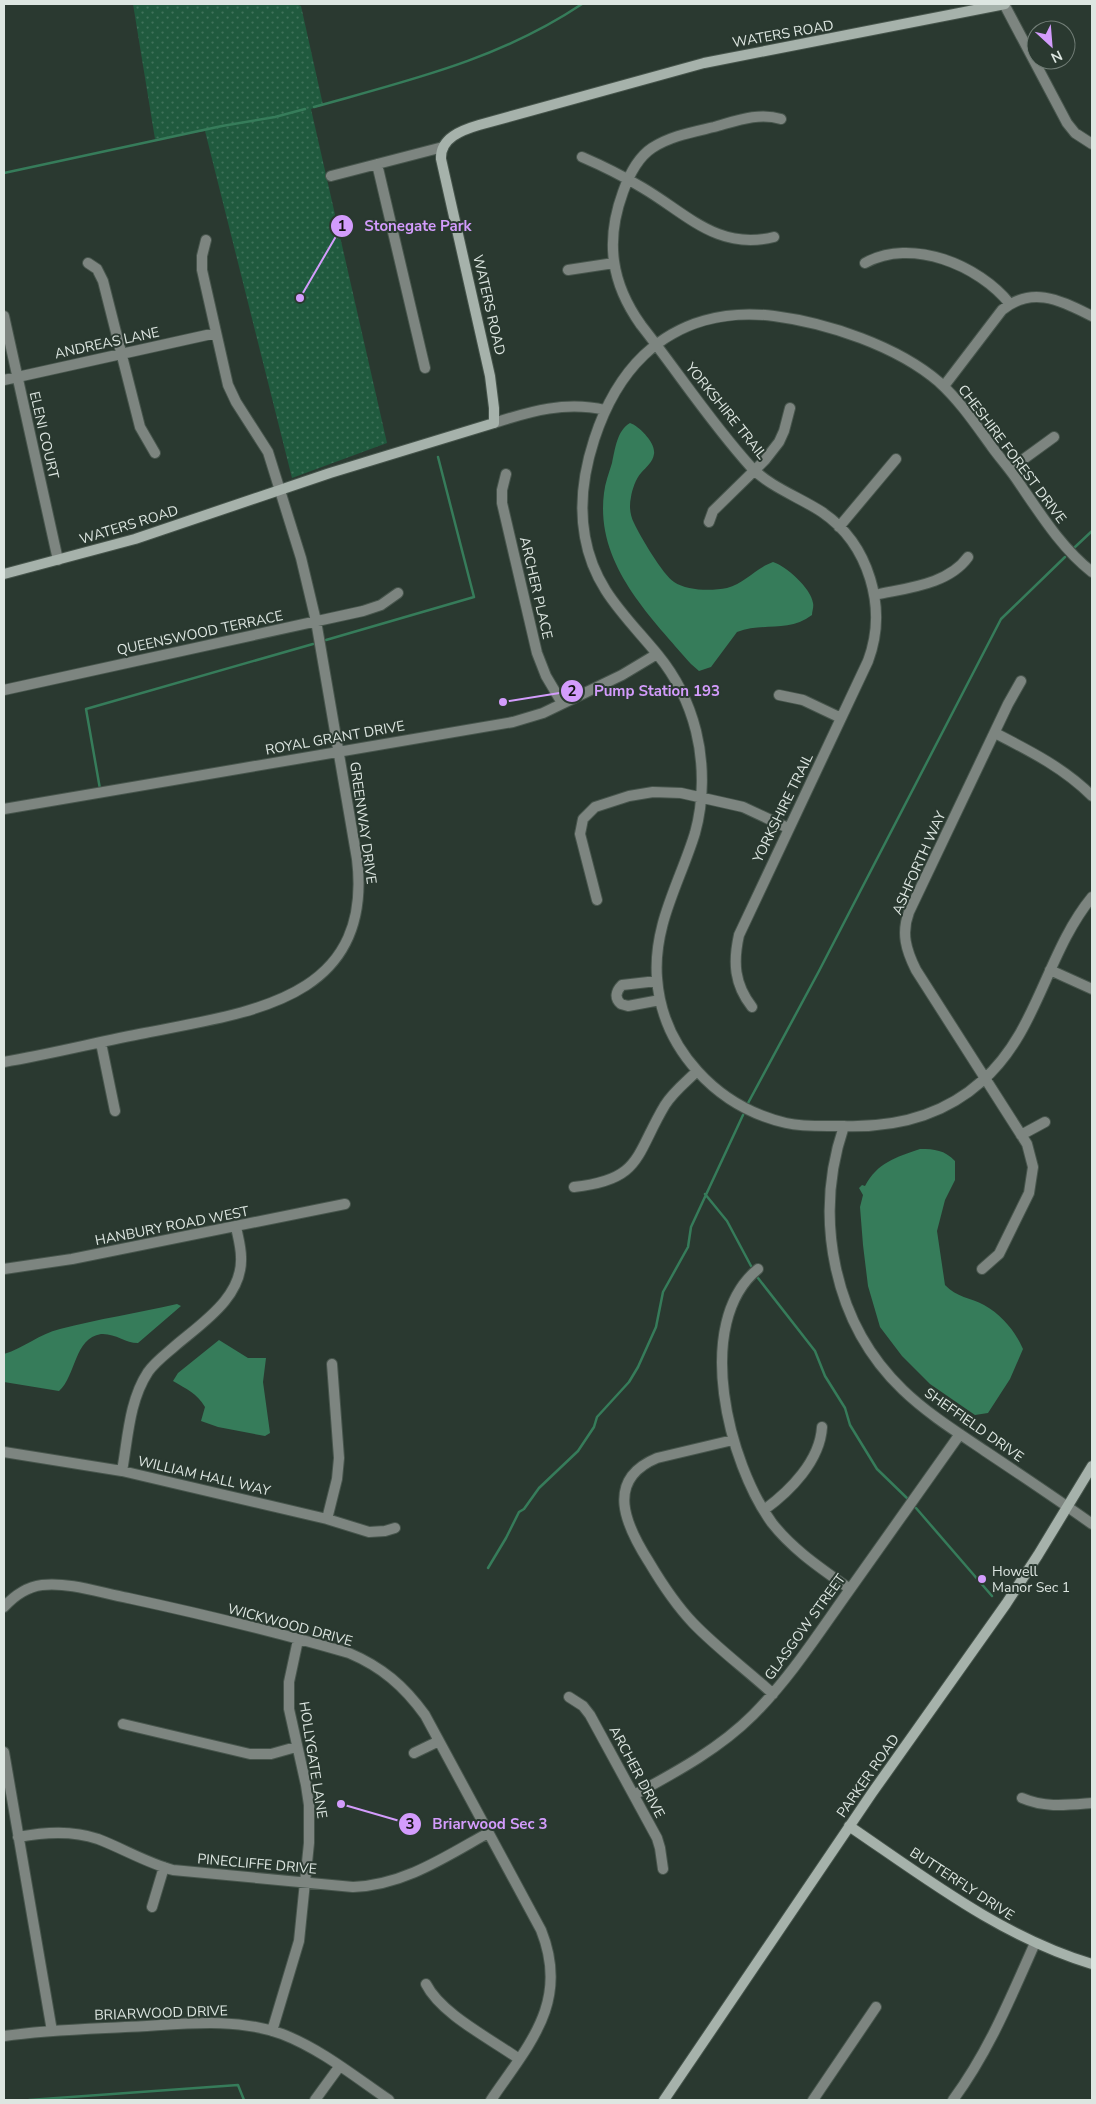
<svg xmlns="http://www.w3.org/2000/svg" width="1096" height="2104" font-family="'Nunito Sans',sans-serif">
<defs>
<pattern id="park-dots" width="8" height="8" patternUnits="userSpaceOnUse" patternTransform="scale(1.25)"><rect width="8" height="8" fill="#205a3e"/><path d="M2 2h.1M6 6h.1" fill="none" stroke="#40725a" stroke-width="1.8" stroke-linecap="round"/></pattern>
</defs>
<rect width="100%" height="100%" fill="#2a3930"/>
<path fill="url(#park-dots)" d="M133 4H295L301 6 323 105 311 109 387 443 292 478 205 131 155 139Z"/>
<path fill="#367c5a" d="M630 423C639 426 656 443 654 454 653 462 646 467 641 473 636 478 632 490 631 497 629 506 630 515 634 523 640 536 663 575 674 582 687 591 712 591 727 588 745 583 756 568 773 562 786 566 811 588 813 603 814 607 812 611 812 615 788 633 763 622 737 632L711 667 699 671 691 664C649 615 595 563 604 493 605 483 609 473 612 463 615 450 617 430 630 423Z
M920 1149C935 1149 944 1150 955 1161V1180L945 1200 937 1231 945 1285C956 1297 971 1298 984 1305 1002 1315 1015 1331 1023 1349L1010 1379 988 1413 975 1415 930 1384 902 1356 880 1327 868 1286 863 1245 860 1207 863 1195 859 1188 862 1185 865 1186C877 1163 896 1157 920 1149Z
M177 1304 181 1306 138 1343C125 1343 115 1333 101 1334 74 1338 76 1376 59 1391L4 1382V1354C24 1348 39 1334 60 1329 98 1319 138 1313 177 1304Z
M219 1340 248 1358H266L263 1382 270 1433 265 1436 218 1427 201 1421 205 1407C197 1393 186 1389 173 1381L178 1373Z"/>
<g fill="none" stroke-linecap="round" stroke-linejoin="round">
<path stroke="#367c5a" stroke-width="2.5" d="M314 107C410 80 498 60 582 4
M4 173 222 126 275 117 305 109
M1075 547 1092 531
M326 640 474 597 438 457
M100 789 86 709 313 644
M747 1105 819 971 1001 619 1065 557
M705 1194 727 1221 751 1266
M758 1278 815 1351 825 1376 845 1408 850 1425 877 1469 910 1501
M916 1508 992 1596
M488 1568 506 1538 519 1512 524 1509 539 1488 578 1451 594 1427 597 1417 629 1382 638 1367 656 1327 663 1292 688 1247 691 1227 743 1115
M29 2100 238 2085 244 2100"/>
<g stroke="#47554c" stroke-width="12">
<path id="street" d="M1004 4 1067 123 1075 133 1092 144
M582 157C603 166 623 176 643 188 687 214 718 251 774 237
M377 164 425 368
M331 176 443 147
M88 263 97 269 103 281 140 427 155 453
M865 263C911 237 979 265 1010 304
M568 270 614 263
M4 316 58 560
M4 380 216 333
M944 386 1002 310C1033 285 1061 301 1092 316
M494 423C531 411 566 401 605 410
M1010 469 1054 437
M506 474 502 490V503L537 653 546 676 562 703
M709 522 713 511 765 460 779 442 784 431 790 408
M839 527 896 459
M1092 572C1060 547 1038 510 1015 477 1008 467 1000 458 992 447 976 425 960 401 939 382 897 346 828 323 774 316 726 310 680 321 644 355 601 396 574 478 585 537 594 589 626 616 658 655 676 677 689 703 696 731 704 763 704 801 695 833 680 882 653 925 657 978 662 1049 717 1107 786 1123 804 1127 823 1126 842 1126 894 1128 942 1117 982 1081 1038 1032 1046 953 1092 897
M875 595C905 588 948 585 968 557
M4 690 363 611 381 605 398 593
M779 695 803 700 841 718
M995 733C1030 751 1064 768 1092 796
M4 809 513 722 543 713 622 675 657 654
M597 900 580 834 583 819 595 807 629 796 653 792 681 793 743 807 788 828
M1050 970 1092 989
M657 981 622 985C616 991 614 998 621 1004L628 1006 660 1000
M752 1007C734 984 733 962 739 935L868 661C888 608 869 544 822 512 799 497 770 487 751 467 711 423 678 372 641 325 611 283 605 241 623 192 629 175 637 158 652 148 670 136 693 132 714 127 736 121 758 112 781 119
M101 1043 115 1111
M4 1062C51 1054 98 1042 145 1033 250 1012 374 1000 357 859L316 621 301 558 268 452 236 402 228 385 202 270V256L206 240
M844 1126C813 1217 833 1323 903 1390 928 1414 957 1432 985 1451 1021 1475 1057 1499 1092 1524
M1021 1135 1045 1122
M574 1187C642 1180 635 1155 665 1105 673 1092 686 1082 697 1071
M4 1269 72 1259 345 1204
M758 1269C692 1323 729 1464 772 1523 793 1550 822 1569 850 1589
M982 1269 999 1254 1029 1193 1033 1167 1027 1144 916 970C906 950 901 933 909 912L1008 704 1021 681
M733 1440 657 1458C604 1480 626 1526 649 1562 662 1584 676 1605 693 1623 718 1649 747 1670 773 1694
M4 1452 122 1471 327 1519 369 1532 385 1531 395 1528
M122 1471C128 1438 129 1401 148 1372 155 1362 166 1354 175 1346 202 1323 243 1297 241 1257 241 1247 238 1237 236 1227
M764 1510C790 1491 820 1461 822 1427
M327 1519 337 1479 339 1458 332 1364
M4 1607C14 1596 26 1587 42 1585 70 1582 101 1593 128 1598 202 1614 276 1632 349 1653 382 1667 404 1686 425 1715L541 1930C570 2002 529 2044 491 2100
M569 1697 583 1706 590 1715 657 1838 660 1848 663 1869
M123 1724 250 1754H271L296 1747
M4 1752 52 2031
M414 1753 439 1741
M634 1795C676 1772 719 1749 753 1715 790 1678 818 1634 848 1592 885 1539 923 1487 960 1434
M1022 1798C1045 1808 1067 1805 1092 1803
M18 1837C45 1832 72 1830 98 1839 124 1849 147 1863 173 1870L353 1887C404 1885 445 1857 488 1833
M152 1907 164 1867
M426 1984C441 2014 491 2039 519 2059
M272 2031 299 1941 309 1843V1805L306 1785 289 1709V1682L298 1640
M4 2036C44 2030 84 2029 125 2027 177 2025 232 2016 282 2034 321 2049 355 2077 389 2100
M315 2100 339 2067
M813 2100 876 2007
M953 2100C989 2051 1010 1999 1035 1943"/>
</g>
<g stroke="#47554c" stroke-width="12">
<path id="secondary" d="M4 574 135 539 330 473 494 423V408L490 376 441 159C440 138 462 130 479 125L704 63 1005 4
M849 1826C927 1879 1002 1937 1092 1964
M664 2100 872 1793 1006 1604 1038 1555 1092 1466"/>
</g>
<use href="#street" stroke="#7d8580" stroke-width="10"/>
<use href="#secondary" stroke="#a6b2ab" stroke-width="10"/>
</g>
<circle fill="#d39cfc" stroke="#2a3930" stroke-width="2" cx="982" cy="1579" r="5"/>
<g text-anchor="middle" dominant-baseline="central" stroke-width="4" stroke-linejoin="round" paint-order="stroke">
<g font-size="14" fill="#dde6e1" stroke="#2a3930">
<text transform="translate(783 34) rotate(-10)">WATERS ROAD</text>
<text transform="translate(489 305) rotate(77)">WATERS ROAD</text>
<text transform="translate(107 343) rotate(-12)">ANDREAS LANE</text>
<text transform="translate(726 411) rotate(51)">YORKSHIRE TRAIL</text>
<text transform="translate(44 435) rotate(77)">ELENI COURT</text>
<text transform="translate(1012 454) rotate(53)">CHESHIRE FOREST DRIVE</text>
<text transform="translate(129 525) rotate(-17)">WATERS ROAD</text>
<text transform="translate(536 588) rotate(77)">ARCHER PLACE</text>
<text transform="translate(200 633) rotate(-12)">QUEENSWOOD TERRACE</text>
<text transform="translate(335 738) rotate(-10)">ROYAL GRANT DRIVE</text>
<text transform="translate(783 808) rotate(-64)">YORKSHIRE TRAIL</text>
<text transform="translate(363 823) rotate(82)">GREENWAY DRIVE</text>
<text transform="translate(919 863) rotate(-66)">ASHFORTH WAY</text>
<text transform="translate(172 1226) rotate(-11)">HANBURY ROAD WEST</text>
<text transform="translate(974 1425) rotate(35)">SHEFFIELD DRIVE</text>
<text transform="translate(204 1476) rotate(13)">WILLIAM HALL WAY</text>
<text transform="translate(290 1625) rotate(15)">WICKWOOD DRIVE</text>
<text transform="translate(805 1627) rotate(-54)">GLASGOW STREET</text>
<text transform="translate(313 1760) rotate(81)">HOLLYGATE LANE</text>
<text transform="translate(637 1772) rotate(62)">ARCHER DRIVE</text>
<text transform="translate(868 1776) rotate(-55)">PARKER ROAD</text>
<text transform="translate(257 1864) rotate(5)">PINECLIFFE DRIVE</text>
<text transform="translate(962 1884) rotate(33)">BUTTERFLY DRIVE</text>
<text transform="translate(161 2013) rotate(-2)">BRIARWOOD DRIVE</text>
</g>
<g font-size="14" fill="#dde6e1" stroke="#2a3930" text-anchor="start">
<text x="992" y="1571">Howell<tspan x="992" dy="16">Manor Sec 1</tspan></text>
</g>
</g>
<path fill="none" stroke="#d39cfc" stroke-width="2" d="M300 298L342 226M503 702L572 691M341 1804L410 1824"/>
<g fill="#d39cfc" stroke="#2a3930" stroke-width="2">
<circle cx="300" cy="298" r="5"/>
<circle cx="503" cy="702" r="5"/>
<circle cx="341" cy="1804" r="5"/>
<circle cx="342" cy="226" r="12"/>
<circle cx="572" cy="691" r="12"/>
<circle cx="410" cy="1824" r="12"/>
</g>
<g font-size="15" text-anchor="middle" font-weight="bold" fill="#111">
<text x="342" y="231">1</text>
<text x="572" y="696">2</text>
<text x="410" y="1829">3</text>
</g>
<g font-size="15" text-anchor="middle" font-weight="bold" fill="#d39cfc" stroke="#2a3930" stroke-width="4" stroke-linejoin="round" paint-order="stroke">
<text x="418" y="231">Stonegate Park</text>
<text x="657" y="696">Pump Station 193</text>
<text x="490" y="1829">Briarwood Sec 3</text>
</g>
<rect width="1096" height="2104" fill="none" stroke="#dde6e1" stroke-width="10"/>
<g transform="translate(1051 45) rotate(154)"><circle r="24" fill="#2a3930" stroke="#727e77"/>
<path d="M0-4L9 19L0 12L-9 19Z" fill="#d39cfc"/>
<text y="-8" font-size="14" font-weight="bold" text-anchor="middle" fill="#dde6e1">N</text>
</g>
</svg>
